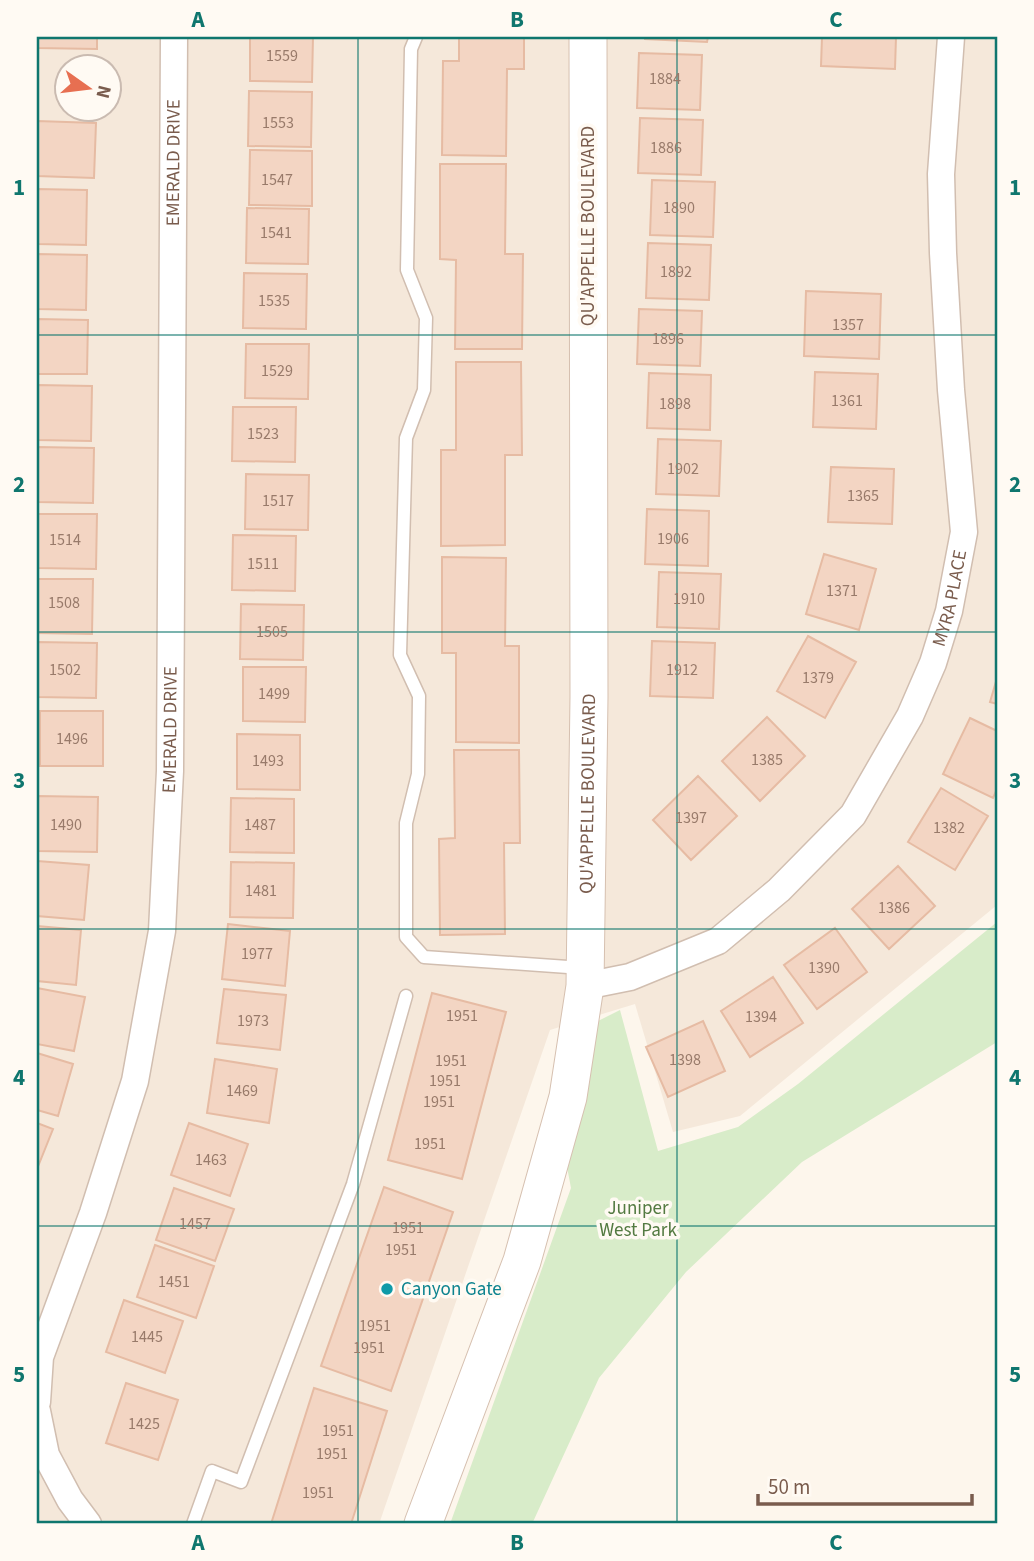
<svg xmlns="http://www.w3.org/2000/svg" width="1034" height="1561" font-family="'Source Sans 3',sans-serif">
<rect width="100%" height="100%" fill="#fdf6ec"/>
<path fill="#f5e8da" fill-rule="evenodd" d="M37 37H997V905L740 1116 673 1132 635 1004 550 1030 379 1524H37ZM66 66H108V108H66Z"/>
<path fill="#d8ecc9" d="M997 922V1042L802 1162 686 1272 599 1378 532 1524H450L571 1188 567 1167 596 1022 620 1010 658 1151 738 1127 798 1084Z"/>
<path fill="#f3d5c3" stroke="#e6bba3" stroke-width="2" d="M37 37H97V49L37 48Z
M250 37H313L312 82 250 81Z
M459 37H524V69H507L506 156 442 155 443 61H459Z
M645 37H708L707 42 645 39Z
M822 37H896L895 69 821 66Z
M639 53 702 55 700 110 637 108Z
M249 91 312 92 311 147 248 146Z
M640 118 703 120 701 175 638 173Z
M37 121 96 123 94 178 37 176Z
M250 150 312 151V206L249 205Z
M440 164H506L505 254H523L522 349H455L456 260 440 259Z
M652 180 715 182 713 237 650 235Z
M37 189 87 190 86 245 37 244Z
M247 208 309 209 308 264 246 263Z
M648 243 711 245 709 300 646 298Z
M37 254 87 255 86 310 37 309Z
M244 273 307 274 306 329 243 328Z
M806 291 881 294 879 359 804 356Z
M639 309 702 311 700 366 637 364Z
M37 319 88 320 87 374H37Z
M246 344H309L308 399 245 398Z
M456 362H521L522 455H505V545L441 546V450H456Z
M815 372 878 374 876 429 813 427Z
M649 373 711 375 710 430 647 428Z
M37 385 92 386 91 441 37 440Z
M233 407H296L295 462 232 461Z
M658 439 721 441 719 496 656 494Z
M37 447 94 448 93 503 37 502Z
M831 467 894 469 892 524 828 522Z
M246 474 309 475 308 530 245 529Z
M647 509 709 511 708 566 645 564Z
M37 514H97L96 569 37 568Z
M233 535 296 536 295 591 232 590Z
M824 554 876 569 859 630 806 614Z
M442 557 506 558 505 646H519V743L456 742V653H442Z
M659 572 721 574 719 629 657 627Z
M37 579H93L92 634 37 633Z
M241 604 304 605 303 660 240 659Z
M808 636 856 662 825 718 777 691Z
M652 641 715 643 713 698 650 696Z
M37 642 97 643 96 698 37 697Z
M243 667H306L305 722 243 721Z
M997 678V704L990 702Z
M40 711H103V766H40Z
M767 717 805 756 760 801 722 761Z
M970 718 997 731V789L993 798 943 774Z
M237 734 300 735V790L237 789Z
M454 750H519L520 843H504L505 934 440 935 439 839 455 838Z
M698 776 737 816 691 860 653 820Z
M941 788 988 816 955 870 908 842Z
M37 796 98 797 97 852 37 851Z
M231 798 294 799V853L230 852Z
M37 861 89 865 84 920 37 916Z
M231 862 294 863 293 918 230 917Z
M898 866 935 906 889 949 852 909Z
M228 924 290 931 285 986 222 979Z
M37 926 81 930 76 985 37 981Z
M835 928 867 972 817 1009 784 965Z
M773 977 803 1023 750 1057 721 1011Z
M37 988 85 997 74 1051 37 1044Z
M224 989 286 995 280 1050 217 1043Z
M432 993 506 1012 462 1179 388 1160Z
M703 1021 725 1071 668 1097 646 1047Z
M37 1053 73 1064 58 1116 37 1110Z
M215 1059 277 1069 269 1123 207 1113Z
M37 1123 53 1129 37 1169Z
M189 1123 248 1144 230 1196 171 1175Z
M384 1187 453 1212 391 1391 321 1366Z
M174 1188 234 1209 215 1261 156 1240Z
M155 1245 214 1266 196 1318 137 1297Z
M124 1300 183 1321 165 1373 106 1352Z
M126 1383 178 1400 158 1460 106 1443Z
M314 1388 387 1411 351 1524H271Z"/>
<g fill="none" stroke-linecap="round" stroke-linejoin="round">
<g stroke="#d1beb0" stroke-width="15">
<path id="lane" d="M416 37 411 49 407 270 426 318 424 390 406 438 400 655 419 696 418 774 406 823V937L424 957 582 968
M193 1524 212 1471 241 1482 353 1184 406 996"/>
</g>
<g stroke="#d1beb0" stroke-width="29">
<g id="street">
<path id="s1" d="M585 986 630 977 718 941 779 890 853 815 910 716 933 663 949 611 964 532 951 390 943 253 941 174 951 37"/>
<path id="s2" d="M37 1402 40 1357 93 1213 135 1081 162 931 170 771 174 37"/>
<path d="M37 1411 46 1455 70 1500 88 1524"/>
</g>
</g>
<g stroke="#d6c0b0" stroke-width="39">
<g id="secondary">
<path id="s3" d="M423 1524 522 1261 568 1097 585 986 589 697 588 37"/>
</g>
</g>
<use href="#lane" stroke="#fff" stroke-width="12"/>
<use href="#street" stroke="#fff" stroke-width="26"/>
<use href="#secondary" stroke="#fff" stroke-width="37"/>
</g>
<path fill="none" stroke="#0f766e" stroke-width="2" stroke-opacity="0.55" d="M358 37V1524M677 37V1524M37 335H997M37 632H997M37 929H997M37 1226H997"/>
<circle fill="#0f9aa8" stroke="#fffaf3" stroke-width="2.5" cx="387" cy="1289" r="7"/>
<g text-anchor="middle" dominant-baseline="central" stroke-width="7" stroke-linejoin="round" paint-order="stroke">
<g font-size="16" fill="#987a6a">
<text x="282" y="56">1559</text>
<text x="665" y="79">1884</text>
<text x="278" y="123">1553</text>
<text x="666" y="148">1886</text>
<text x="277" y="180">1547</text>
<text x="679" y="208">1890</text>
<text x="276" y="233">1541</text>
<text x="676" y="272">1892</text>
<text x="274" y="301">1535</text>
<text x="848" y="325">1357</text>
<text x="668" y="339">1896</text>
<text x="277" y="371">1529</text>
<text x="847" y="401">1361</text>
<text x="675" y="404">1898</text>
<text x="263" y="434">1523</text>
<text x="683" y="469">1902</text>
<text x="863" y="496">1365</text>
<text x="278" y="501">1517</text>
<text x="673" y="539">1906</text>
<text x="65" y="540">1514</text>
<text x="263" y="564">1511</text>
<text x="842" y="591">1371</text>
<text x="689" y="599">1910</text>
<text x="64" y="603">1508</text>
<text x="272" y="632">1505</text>
<text x="65" y="670">1502</text>
<text x="682" y="670">1912</text>
<text x="818" y="678">1379</text>
<text x="274" y="694">1499</text>
<text x="72" y="739">1496</text>
<text x="767" y="760">1385</text>
<text x="268" y="761">1493</text>
<text x="691" y="818">1397</text>
<text x="66" y="825">1490</text>
<text x="260" y="825">1487</text>
<text x="949" y="828">1382</text>
<text x="261" y="891">1481</text>
<text x="894" y="908">1386</text>
<text x="257" y="954">1977</text>
<text x="824" y="968">1390</text>
<text x="462" y="1016">1951</text>
<text x="761" y="1017">1394</text>
<text x="253" y="1021">1973</text>
<text x="685" y="1060">1398</text>
<text x="451" y="1061">1951</text>
<text x="445" y="1081">1951</text>
<text x="242" y="1091">1469</text>
<text x="439" y="1102">1951</text>
<text x="430" y="1144">1951</text>
<text x="211" y="1160">1463</text>
<text x="195" y="1224">1457</text>
<text x="408" y="1228">1951</text>
<text x="401" y="1250">1951</text>
<text x="174" y="1282">1451</text>
<text x="375" y="1326">1951</text>
<text x="147" y="1337">1445</text>
<text x="369" y="1348">1951</text>
<text x="144" y="1424">1425</text>
<text x="338" y="1431">1951</text>
<text x="332" y="1454">1951</text>
<text x="318" y="1493">1951</text>
</g>
<g font-size="19" fill="#7a5c4d" stroke="#fffaf3">
<text stroke="none"><textPath href="#s2" startOffset="1258">EMERALD DRIVE</textPath></text>
<text transform="translate(588 226) rotate(-90)">QU'APPELLE BOULEVARD</text>
<text stroke="none"><textPath href="#s1" startOffset="565">MYRA PLACE</textPath></text>
<text stroke="none"><textPath href="#s2" startOffset="691">EMERALD DRIVE</textPath></text>
<text stroke="none"><textPath href="#s3" startOffset="756">QU'APPELLE BOULEVARD</textPath></text>
</g>
<g font-size="19" fill="#537a41" stroke="#fffaf3">
<text x="638" y="1208">Juniper<tspan x="638" dy="22">West Park</tspan></text>
</g>
<g font-size="19" fill="#0d838f" stroke="#fffaf3" text-anchor="start">
<text x="401" y="1289">Canyon Gate</text>
</g>
</g>
<rect width="1034" height="1561" fill="none" stroke="#fffaf3" stroke-width="77"/>
<g transform="translate(88 88) rotate(104)"><circle r="33" fill="#fffaf3" stroke="#cabbb1" stroke-width="2"/>
<path d="M0-5L12 26L0 18L-12 26Z" fill="#e76f51"/>
<text y="-10" font-size="19" font-weight="bold" text-anchor="middle" fill="#7a5c4d">N</text>
</g>
<path d="M758 1494v10h214v-10" fill="none" stroke="#7a5c4d" stroke-width="3.5"/>
<text x="768" y="1494" font-size="21" fill="#7a5c4d" stroke="#fffaf3" stroke-width="5" paint-order="stroke">50 m</text>
<rect x="38" y="38" width="958" height="1484" fill="none" stroke="#0f766e" stroke-width="2.5"/>
<g font-size="23" text-anchor="middle" font-weight="bold" fill="#0f766e">
<text x="198" y="27">A</text>
<text x="517" y="27">B</text>
<text x="836" y="27">C</text>
<text x="19" y="195">1</text>
<text x="1015" y="195">1</text>
<text x="19" y="492">2</text>
<text x="1015" y="492">2</text>
<text x="19" y="788">3</text>
<text x="1015" y="788">3</text>
<text x="19" y="1085">4</text>
<text x="1015" y="1085">4</text>
<text x="19" y="1382">5</text>
<text x="1015" y="1382">5</text>
<text x="198" y="1550">A</text>
<text x="517" y="1550">B</text>
<text x="836" y="1550">C</text>
</g>
</svg>
